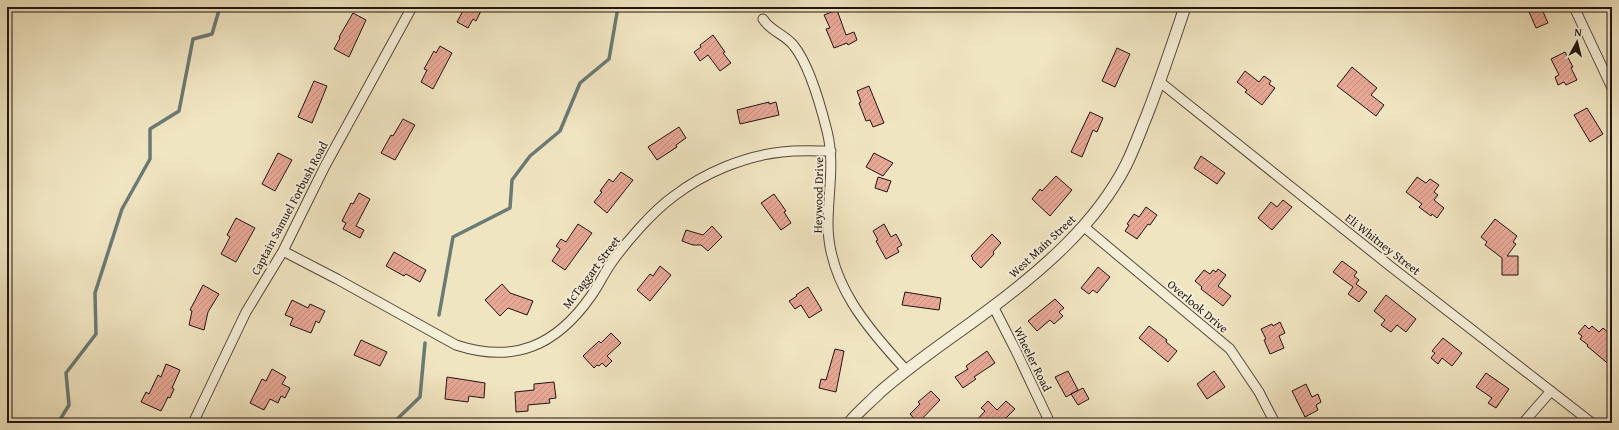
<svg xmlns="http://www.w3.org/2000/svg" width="1619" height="430" font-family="'Gentium Book Plus',serif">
<defs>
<pattern id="building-hatch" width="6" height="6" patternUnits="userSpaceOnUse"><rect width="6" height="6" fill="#e7a896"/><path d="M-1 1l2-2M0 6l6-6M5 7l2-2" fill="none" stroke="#c69080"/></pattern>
</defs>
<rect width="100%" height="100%" fill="#f0e5c1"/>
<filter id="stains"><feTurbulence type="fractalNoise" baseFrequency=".005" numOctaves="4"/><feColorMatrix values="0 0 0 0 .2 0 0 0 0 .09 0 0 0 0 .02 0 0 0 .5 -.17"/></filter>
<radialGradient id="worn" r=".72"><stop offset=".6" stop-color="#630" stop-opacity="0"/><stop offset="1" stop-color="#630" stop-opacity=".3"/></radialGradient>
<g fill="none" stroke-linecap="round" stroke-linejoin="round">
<path stroke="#6a7a75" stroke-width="3.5" d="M439 315 453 237 510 208 512 180 530 156 560 131 580 83 609 59 618 7
M58 423 69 405 66 373 96 334 95 293 122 209 150 159V129L179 111 193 39 212 34 220 7
M393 423 420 397 425 343"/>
</g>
<path fill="url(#building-hatch)" stroke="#211511" d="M465 7H483L476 21 473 19 468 28 457 22Z
M1527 7H1541L1548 23 1536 28Z
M837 10 846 35 854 32 857 40 848 45 847 43 834 48 826 29 830 28 824 15Z
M353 13 366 20 349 57 334 49 340 38 339 37Z
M713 35 725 52 723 53 731 63 720 71 708 55 700 61 694 52 701 47 700 45Z
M440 46 452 53 433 89 421 82 427 70 424 69 434 51 436 53Z
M1117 48 1130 54 1115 87 1102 81Z
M1565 52 1573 67 1571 68 1577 80 1566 85 1564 82 1558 85 1555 77 1559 75 1551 59Z
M1352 67 1377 88 1371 95 1384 105 1376 116 1337 86Z
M1245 71 1259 82 1264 76 1271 81 1269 84 1275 88 1262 105 1245 92 1247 90 1237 82Z
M314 81 327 86 312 123 298 117Z
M869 86 884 123 873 127 870 120 866 121 859 103 861 102 857 91Z
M769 102V104L776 102 779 115 740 124 737 110Z
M1587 108 1603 134 1590 142 1574 115Z
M1090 112 1103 118 1097 132 1093 130 1082 157 1071 152Z
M403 119 415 125 395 160 381 153 391 135 393 136Z
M679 127 686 138 676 145 677 147 657 160 648 147Z
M278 153 292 160 275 191 262 184Z
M874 153 893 163 883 176 866 167Z
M1201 156 1225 173 1217 184 1194 168Z
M621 172 633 180 607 213 594 202 602 192 600 191 609 179 613 182Z
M1056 176 1072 190 1050 216 1032 199 1040 189 1042 191Z
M878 177 891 181 887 192 875 188Z
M1417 177 1426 183 1430 179 1439 185 1434 192 1438 195 1434 200 1444 208 1437 218 1432 214 1431 216 1419 207 1422 204 1406 192Z
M359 193 370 199 356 226 364 230 360 238 343 229 346 223 342 221 351 203 353 204Z
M774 194 786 211 784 212 791 223 781 230 761 203Z
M1283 200 1292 207 1272 230 1258 218 1271 202 1277 207Z
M1146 207 1157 215 1150 225 1148 224 1137 239 1125 231 1129 225 1127 224 1134 214 1139 217Z
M236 218 255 228 236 262 221 254 230 237 227 235Z
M1495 219 1517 236 1513 242 1516 244 1507 256H1518V275H1502V258L1485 245 1487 242 1481 237Z
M578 224 592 233 565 270 552 261 560 249 556 246 561 239 566 242Z
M884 224 891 237 896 234 902 245 897 248 899 252 886 259 876 241 878 240 873 231Z
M712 226 722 237 708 251 701 245H693L682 241 686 230 703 235Z
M992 234 1001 243 993 252 994 254 981 268 972 259 973 258 971 256Z
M394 252 426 270 420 282 406 274 404 276 386 266Z
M1342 261 1357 272 1354 276 1359 280 1356 284 1367 292 1359 302 1348 294 1353 287 1333 272Z
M660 266 671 275 650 301 637 290 650 274 653 276Z
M1098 267 1110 277 1097 293 1093 290 1089 294 1081 288Z
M1218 269 1226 275 1218 286 1231 296 1223 306 1201 289 1202 287 1195 281 1204 270 1210 274 1213 270 1216 272Z
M502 284 510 293 533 301 527 315 508 308 500 316 485 300Z
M203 285 219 294 208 312 204 330 189 325 192 311 190 310Z
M808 287 822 310 809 318 801 305 795 309 789 301 797 296 796 295Z
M905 292 941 298 939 310 902 305Z
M1386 295 1416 319 1406 332 1397 325 1391 332 1381 325 1385 320 1374 311Z
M1055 299 1064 308 1059 312 1063 316 1054 324 1050 320 1037 331 1028 321Z
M292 300 308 308 310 304 325 311 319 323 316 321 311 333 290 325 293 318 285 315Z
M1280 322 1285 333 1279 336 1284 348 1270 354 1264 340 1266 339 1261 329 1272 324 1273 326Z
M1585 325 1589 329 1592 326 1599 332 1603 328 1612 336V367L1587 346 1588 345 1580 339 1582 336 1578 333Z
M1149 326 1167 340 1166 342 1177 351 1168 362 1139 338Z
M611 333 621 343 607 356 612 361 606 367 602 363 599 366 597 365 594 368 583 356 599 341 601 343Z
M1443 338 1462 353 1452 366 1442 358 1438 364 1431 358 1435 353 1432 351Z
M361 340 387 352 380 366 354 355Z
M835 349 844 351 836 392 819 388 821 379 826 380Z
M987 351 995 363 974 377 976 379 963 388 955 377 968 369 966 366Z
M166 364 180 370 172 388 174 389 170 398 168 397 161 411 141 402 146 392 149 394 158 375 161 377Z
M272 369 286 377 282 384 290 388 285 398 281 396 278 403 270 399 264 410 250 403 262 379 266 381Z
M1068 371 1078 390 1066 397 1055 377Z
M1214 371 1225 387 1207 399 1197 384Z
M1486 373 1509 389 1496 408 1488 403 1492 398 1476 387Z
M447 377 485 383 484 398 469 396 468 402 445 399Z
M554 382 556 398 549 399 550 403 528 405V411L516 412 515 392 534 390V384Z
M1306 384 1312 397 1318 394 1321 402 1316 405 1318 410 1305 417 1292 391Z
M1083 388 1089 399 1078 405 1071 394Z
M931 391 940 400 918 423 910 414 920 404 918 402Z
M988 401 997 410 1006 401 1015 409 1006 418 1012 423H974L985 411 981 408Z"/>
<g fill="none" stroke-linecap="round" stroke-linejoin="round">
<g stroke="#55493d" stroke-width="11">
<path id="minor" d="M1574 7 1612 88
M763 19C770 31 786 35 794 46 810 66 821 107 827 131 835 162 828 193 828 224 828 283 868 329 906 370
M1160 82 1390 266 1592 423
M1083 226 1230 349 1259 392 1275 423
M283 251 337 279 456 345C514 364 556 346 591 296 599 285 604 273 612 262 627 241 653 211 674 196 704 173 744 156 782 152 798 150 815 151 831 151
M993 306 1016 351 1050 423
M193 423 246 312 283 251 325 166 412 7
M1523 423 1551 391"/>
</g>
<g stroke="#55493d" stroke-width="13">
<path id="tertiary" d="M849 423C858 412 869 403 879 393 914 362 953 337 990 309 1042 270 1096 224 1126 165 1134 149 1140 132 1147 115 1161 79 1173 43 1185 7"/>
</g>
<use href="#minor" stroke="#f5eed7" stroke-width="9"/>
<use href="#tertiary" stroke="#f5eed7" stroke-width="11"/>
</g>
<g text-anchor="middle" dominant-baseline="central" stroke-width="4" stroke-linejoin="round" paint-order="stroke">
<g font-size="12" fill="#211511" stroke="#f5eed7">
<text transform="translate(818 195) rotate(-89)">Heywood Drive</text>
<text transform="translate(289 208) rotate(-62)">Captain Samuel Forbush Road</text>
<text transform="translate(1383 244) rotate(38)">Eli Whitney Street</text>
<text transform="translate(1042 246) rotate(-43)">West Main Street</text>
<text transform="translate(591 272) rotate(-53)">McTaggart Street</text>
<text transform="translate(1198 306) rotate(40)">Overlook Drive</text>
<text transform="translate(1033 359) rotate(64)">Wheeler Road</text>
</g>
</g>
<rect width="1619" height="430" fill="none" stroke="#f0e5c1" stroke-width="24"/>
<rect x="8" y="8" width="1603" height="414" fill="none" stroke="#211511" stroke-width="2"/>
<rect x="12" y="12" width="1595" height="406" fill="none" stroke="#211511"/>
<g transform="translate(1577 42) rotate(7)" stroke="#f5eed7" stroke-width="3" paint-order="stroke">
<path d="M0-3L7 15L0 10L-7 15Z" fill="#211511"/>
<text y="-6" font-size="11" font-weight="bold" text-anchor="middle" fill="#211511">N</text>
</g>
<rect width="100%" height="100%" filter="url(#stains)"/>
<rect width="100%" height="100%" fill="url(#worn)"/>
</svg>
